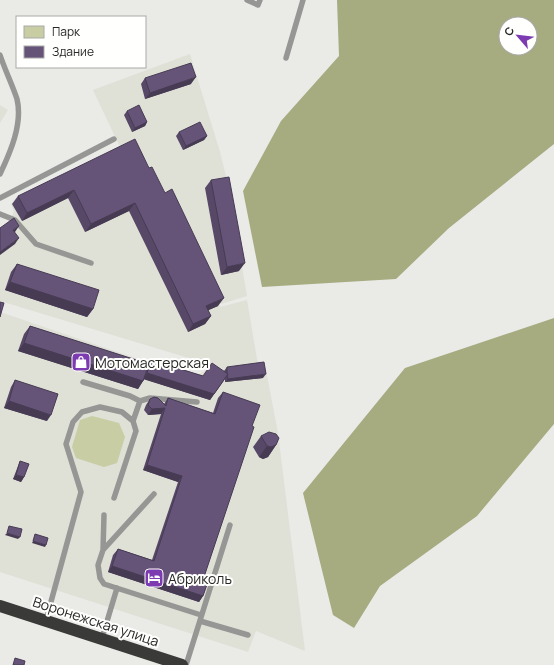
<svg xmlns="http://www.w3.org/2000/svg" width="554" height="665" font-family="Manrope,sans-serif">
<rect width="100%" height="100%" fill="#eaeae7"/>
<path fill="#dfe0d6" d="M190 54 220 152 227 180 247 296 221 304 171 195 162 191 146 160 142 159 120 147 93 90Z
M0 105 8 110 0 123Z
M133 143 161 194 169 197 220 307 247 300 258 365H265L278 433 305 651 256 631 248 652 0 572V312L194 378 210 367 225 369 0 301V230L7 224 14 212 11 204Z"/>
<path fill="#c8cda4" d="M92 416 119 423 125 437 117 463 104 467 76 458 72 447 80 420Z"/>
<path fill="#a6ab80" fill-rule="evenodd" d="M337 0H554V144L449 228 396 279 262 287 243 191 281 121 339 56ZM506 24H530V48H506Z
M554 318V424L477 516 380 586 354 628 333 615 303 493 405 368Z"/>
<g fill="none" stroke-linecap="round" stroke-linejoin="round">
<path stroke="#969695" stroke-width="5.5" d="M247 0 258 5 260 0
M0 55C5 70 12 84 17 99 23 124 10 153 0 174
M286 58 303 0
M0 198 114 139
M0 214 15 220 36 244 91 263
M83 382 130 396 140 401
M154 494 103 550 98 565 100 578 104 584 201 615
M114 498 136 431 133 421 140 401 150 398 197 402
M103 550 104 515
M46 620 81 492 66 444 73 422 82 412 100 407 122 412 133 421
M200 621 248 635
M102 638 117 588
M186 665 230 525"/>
<path stroke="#3a3a38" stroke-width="12" d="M0 606 182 665"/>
</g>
<path fill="#574867" d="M145 78 191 84 145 99 141 84Z
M127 111 147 122 145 126 132 132 124 115Z
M179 132 207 136 204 140 183 150 176 136Z
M149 168 218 306 208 310 211 316 205 324 188 332 129 211 85 232 68 198 22 221 12 204 18 196Z
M211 180 239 271 221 275 205 188Z
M17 264 93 309 87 317 5 290 11 272Z
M30 326 148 364 151 360 203 376 224 371 227 367 263 378 225 382V379L210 400 144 379 143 381 138 389 18 351 24 334Z
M15 380 47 421 4 408 11 387Z
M223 392 204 577 203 596 199 602 108 572 113 555 118 549 152 560 178 482 143 470 161 414 148 415 144 410 146 405 150 399 164 404 168 398 213 413 218 398Z
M261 436 276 445 268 457 263 459 259 457 253 447Z
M20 461 24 477 21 482 13 479 18 466Z"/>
<path fill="#473b54" d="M196 77 191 84 145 99 150 93Z
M147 122 145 126 132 132 135 128Z
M207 136 204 140 183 150 186 146Z
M74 190 68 198 22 221 27 213Z
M135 203 129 211 85 232 91 224Z
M19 226 15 232 9 236 13 230Z
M19 238 15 244 0 255V252Z
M245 263 239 271 221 275 227 267Z
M10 282 93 309 87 317 5 290Z
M224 298 218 306 200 314 206 306Z
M211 316 205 324 188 332 193 324Z
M24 343 143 381 138 389 18 351Z
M147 373 214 394 210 400 143 379Z
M266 374 263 378 225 382 228 379Z
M9 401 51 415 47 421 4 408Z
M165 408 161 414 148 415 152 409Z
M276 445 268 457 263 459 259 457 267 446Z
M147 465 182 476 178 482 143 470Z
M16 475 24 477 21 482 13 479Z
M7 533 20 537 18 539 5 535Z
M33 541 46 545 45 547 32 543Z
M112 566 203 596 199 602 108 572Z"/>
<path fill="#655478" stroke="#473b54" d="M191 63 196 77 150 93 145 78Z
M139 105 147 122 135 128 127 111Z
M200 122 207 136 186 146 179 132Z
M135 139 149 168 152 167 165 193 172 189 224 298 206 306 211 316 193 324 135 203 91 224 74 190 27 213 18 196Z
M229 177 245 263 227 267 211 180Z
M14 218 19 226 13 230 19 238 0 252V228Z
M17 264 99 290 93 309 10 282Z
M0 302 4 303 0 317Z
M30 326 149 364 143 381 24 343Z
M151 360 203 376 212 363 228 374 214 394 147 373Z
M264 362 266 374 228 379 227 375 228 374 227 373V367Z
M15 380 58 394 51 415 9 401Z
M223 392 260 405 252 426 254 427 204 577 209 579 203 596 112 566 118 549 154 561 182 476 147 465 165 408 152 409 148 405 150 399 154 397 158 398 166 406 168 398 215 414Z
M269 432 276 434 279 438 276 445 271 447 267 446 261 436Z
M20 461 29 464 24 477 16 475Z
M9 526 22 529 20 537 7 533Z
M35 534 48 538 46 545 33 541Z
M15 658 25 661 24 665H13Z"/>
<defs>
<g id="shop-square" transform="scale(1)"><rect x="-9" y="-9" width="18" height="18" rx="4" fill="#7c3bb0" stroke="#fffffe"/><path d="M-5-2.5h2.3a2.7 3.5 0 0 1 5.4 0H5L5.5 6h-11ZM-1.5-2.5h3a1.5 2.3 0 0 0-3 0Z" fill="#fff"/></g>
<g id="hotel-square" transform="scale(1)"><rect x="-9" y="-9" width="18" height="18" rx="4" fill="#7c3bb0" stroke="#fffffe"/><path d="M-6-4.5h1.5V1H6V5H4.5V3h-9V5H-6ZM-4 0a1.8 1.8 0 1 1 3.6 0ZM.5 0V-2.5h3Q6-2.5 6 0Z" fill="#fff"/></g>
</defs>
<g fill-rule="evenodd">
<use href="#shop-square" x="81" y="362"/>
<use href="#hotel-square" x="154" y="578"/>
</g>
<g text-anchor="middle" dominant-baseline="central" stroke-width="4" stroke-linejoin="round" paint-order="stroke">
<g font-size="14" fill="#282827" stroke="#fffffe" text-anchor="start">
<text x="95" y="362">Мотомастерская</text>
<text x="168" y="578">Абриколь</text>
</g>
<g font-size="14" fill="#282827" stroke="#fffffe">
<text transform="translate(96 621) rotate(18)">Воронежская улица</text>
</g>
</g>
<rect x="16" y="16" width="130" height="52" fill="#fffffe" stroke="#a9a9a8"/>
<rect x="24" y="26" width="20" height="12" fill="#c8cda4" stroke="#a9a9a8"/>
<text x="52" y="36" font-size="12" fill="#282827">Парк</text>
<rect x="24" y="46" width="20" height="12" fill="#655478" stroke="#a9a9a8"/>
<text x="52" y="56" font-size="12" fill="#282827">Здание</text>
<g transform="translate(518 36) rotate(298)"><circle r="19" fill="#fffffe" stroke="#a9a9a8"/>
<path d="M0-3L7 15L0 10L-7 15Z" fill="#7c3bb0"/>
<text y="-6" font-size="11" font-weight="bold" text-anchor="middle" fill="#282827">С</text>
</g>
</svg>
